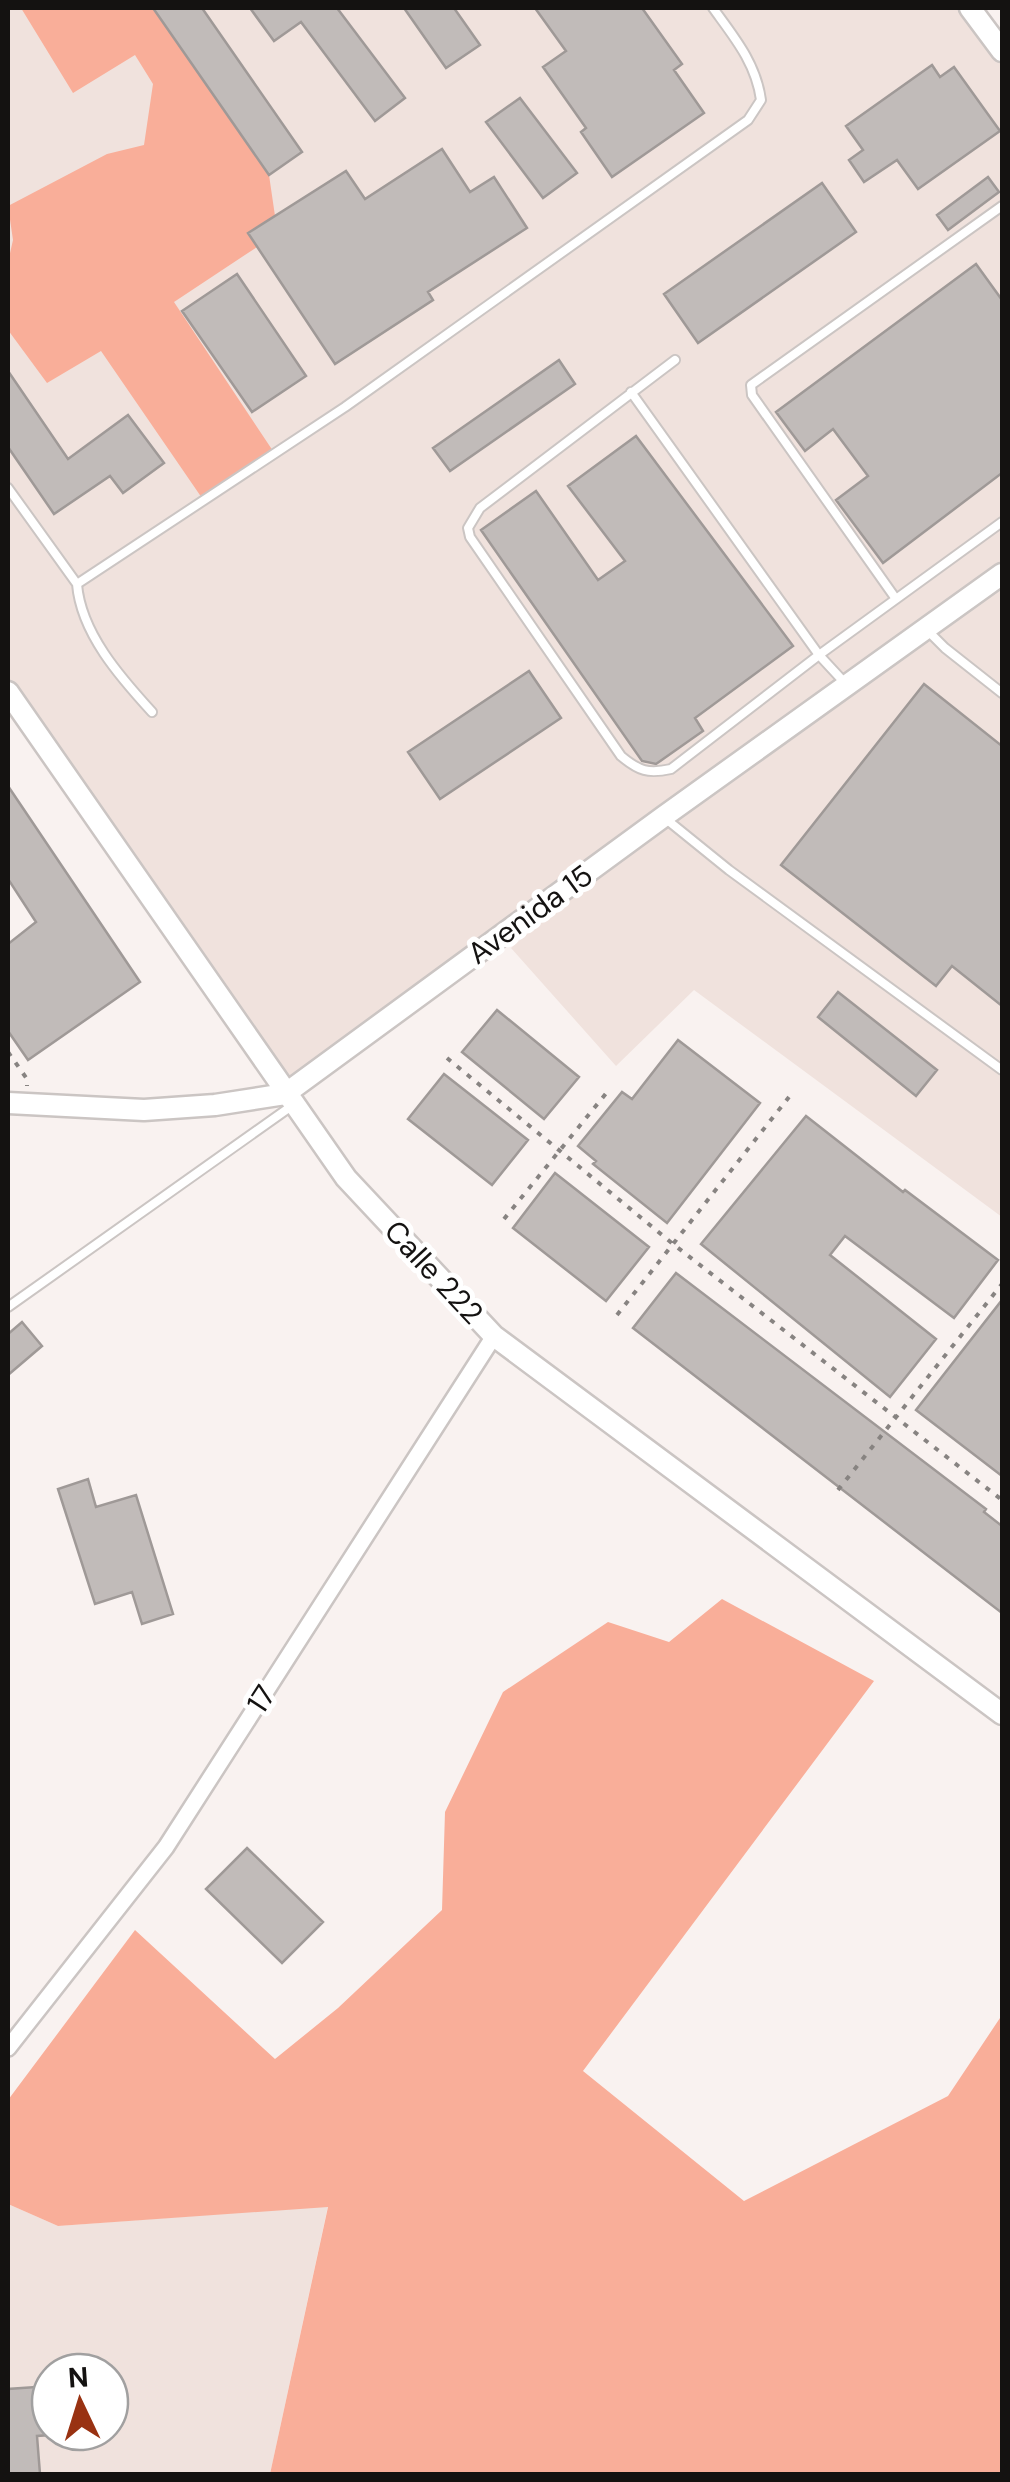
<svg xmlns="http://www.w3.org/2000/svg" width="1010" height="2482" font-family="'DM Sans',sans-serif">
<rect width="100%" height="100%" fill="#f9f2f0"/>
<path fill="#f0e2dd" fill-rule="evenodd" d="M8 8H970L1002 51V563L656 808 662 816 1002 574V1217L694 990 616 1066 511 948 648 829 285 1094 8 692Z
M8 2204 58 2226 328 2206 270 2474H8ZM50 2372H110V2432H50Z"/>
<path fill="#f9ae99" d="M21 8H153L269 175 275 216 248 233 257 247 174 302 275 454 204 501 101 351 47 383 8 330V262L13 240 8 206 107 154 144 145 153 84 135 55 73 93Z
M722 1599 874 1681 583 2071 744 2201 948 2096 1002 2015V2474H270L328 2207 58 2226 8 2204V2100L135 1930 275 2059 338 2008 442 1910 445 1812 503 1692 608 1622 669 1642Z"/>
<path fill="#c1bbb9" stroke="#9f9997" stroke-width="2.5" d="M153 8H202L302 152 269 175Z
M250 8H337L405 98 375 121 301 22 274 41Z
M404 8H454L480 45 446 68Z
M535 8H642L682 64 674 70 704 113 612 177 581 132 586 128 543 67 566 51Z
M932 65 940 77 954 67 1000 131 918 189 897 160 864 182 849 160 863 150 846 126Z
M520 98 577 173 543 198 486 122Z
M442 149 470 192 494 177 527 228 428 292 433 300 335 364 248 233 346 171 365 199Z
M988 177 999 192 948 230 937 215Z
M822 183 856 232 698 343 664 294Z
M976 264 1002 300V473L883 563 836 500 868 476 833 429 805 451 776 412Z
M237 274 306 376 252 412 182 311Z
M559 360 575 384 450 471 433 448Z
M8 371 68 459 128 415 164 463 123 493 110 476 54 514 8 447Z
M636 436 793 646 695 718 703 731 656 764 642 761 481 530 536 491 598 580 625 561 568 486Z
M529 671 561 718 440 799 408 752Z
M924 684 1002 746V1006L952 966 936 986 781 865Z
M8 786 140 982 28 1060 8 1031V944L36 922 8 879Z
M838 992 937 1070 916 1096 818 1017Z
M497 1010 579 1077 544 1119 462 1052Z
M678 1040 760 1103 667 1223 593 1164 596 1161 578 1146 622 1092 632 1099Z
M444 1074 528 1140 492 1185 408 1119Z
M806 1116 903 1192 905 1190 998 1260 954 1318 845 1236 830 1255 936 1339 890 1397 701 1244Z
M555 1173 649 1247 606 1301 513 1228Z
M676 1273 986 1509 984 1512 1002 1526V1613L633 1328Z
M1002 1300V1476L916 1410Z
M22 1322 42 1346 8 1375V1334Z
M88 1479 96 1507 136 1495 173 1614 142 1624 132 1592 95 1604 58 1489Z
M247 1848 323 1922 282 1963 206 1889Z
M50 2386V2435L37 2436 40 2474H8V2389Z"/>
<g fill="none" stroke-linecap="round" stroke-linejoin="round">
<g stroke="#cbc5c3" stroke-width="12">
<path id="lane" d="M675 360 480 508 468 528 470 537 621 756C639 771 648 774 671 769L819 655 1002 522
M631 392 819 655 844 682
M8 488 77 584
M896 599 752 395 751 385 1002 206
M926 629 945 648 1002 693
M152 712C120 677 81 633 77 584L345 407 748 120 761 100C756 63 734 37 713 8
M666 819 729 870 1002 1070
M8 1307 293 1105"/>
</g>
<g stroke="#cbc5c3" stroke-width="20">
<path id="street" d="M8 2048 166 1847 494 1336"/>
</g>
<g stroke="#cbc5c3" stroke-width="25">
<path id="secondary" d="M970 8 1002 51
M8 692 346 1178 494 1336 1002 1714
M8 1103 144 1110 215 1105 285 1094 663 817 1002 574"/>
</g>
<path stroke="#878381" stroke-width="4" stroke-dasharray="5 8" stroke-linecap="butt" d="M8 1052 27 1079V1086
M447 1058 673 1244 1002 1500
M504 1219 608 1091
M617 1315 789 1097
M838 1490 1002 1284"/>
<use href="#lane" stroke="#fff" stroke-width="8"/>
<use href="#street" stroke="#fff" stroke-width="15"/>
<use href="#secondary" stroke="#fff" stroke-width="20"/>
</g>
<g text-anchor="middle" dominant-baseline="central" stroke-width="10" stroke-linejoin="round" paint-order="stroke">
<g font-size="30" fill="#141211" stroke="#fff">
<text transform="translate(530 914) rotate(-36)">Avenida 15</text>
<text transform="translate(434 1272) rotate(47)">Calle 222</text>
<text transform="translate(261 1699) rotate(-57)">17</text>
</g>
</g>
<rect width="1010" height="2482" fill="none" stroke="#141211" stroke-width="20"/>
<g transform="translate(80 2402) rotate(356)"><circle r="48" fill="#ffffff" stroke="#a1a0a0" stroke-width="2.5"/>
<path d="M0-8L18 38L0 25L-18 38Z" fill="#993212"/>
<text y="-15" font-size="28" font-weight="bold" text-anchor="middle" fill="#141211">N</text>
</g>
</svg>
